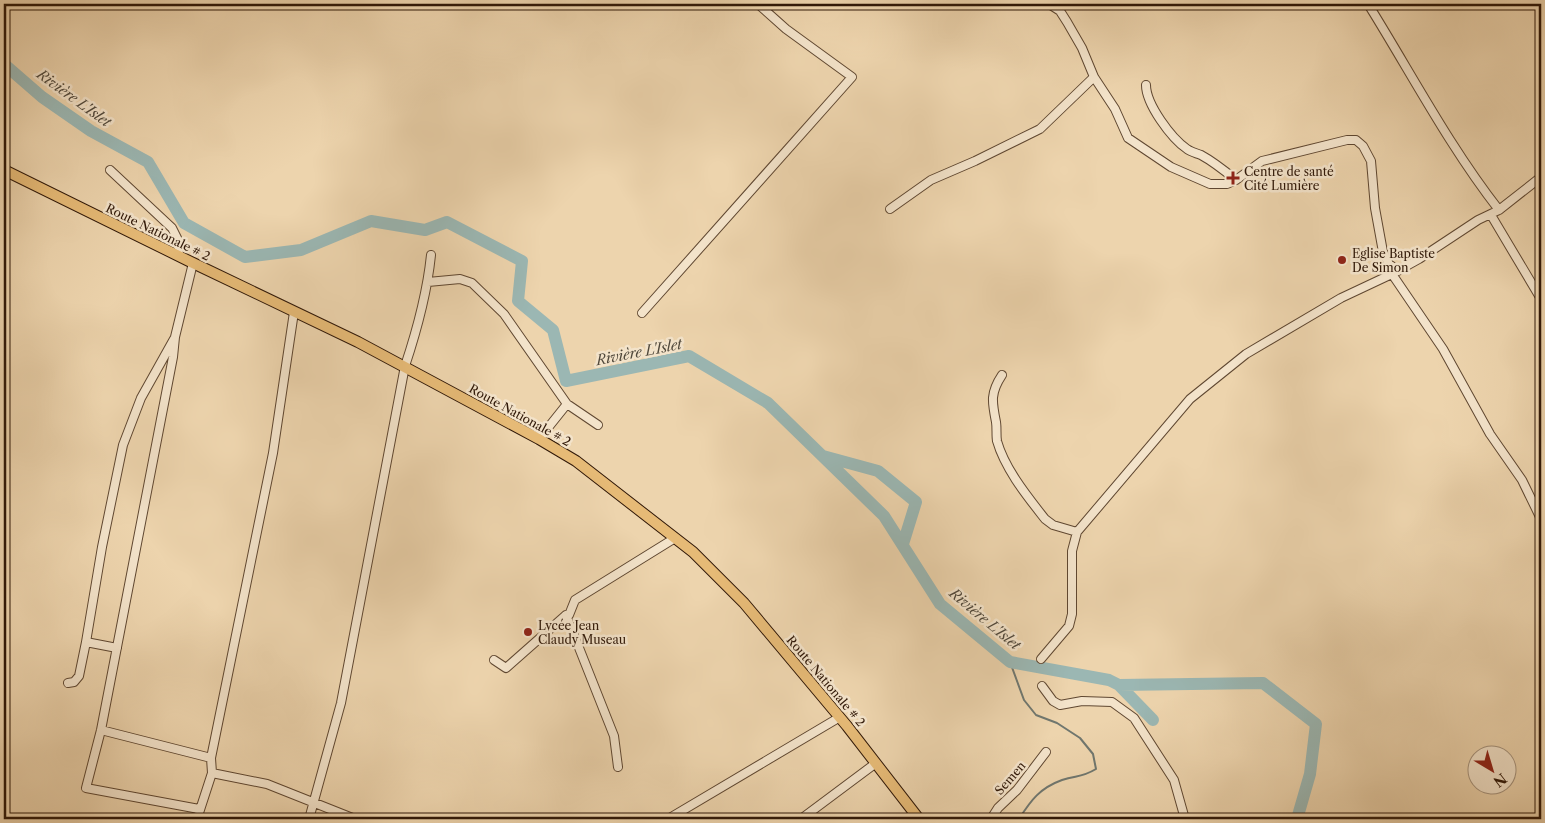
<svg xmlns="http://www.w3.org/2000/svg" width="1545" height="823" font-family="'Libre Caslon Text',serif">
<rect width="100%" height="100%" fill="#edd4ad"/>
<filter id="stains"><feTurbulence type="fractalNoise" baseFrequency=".004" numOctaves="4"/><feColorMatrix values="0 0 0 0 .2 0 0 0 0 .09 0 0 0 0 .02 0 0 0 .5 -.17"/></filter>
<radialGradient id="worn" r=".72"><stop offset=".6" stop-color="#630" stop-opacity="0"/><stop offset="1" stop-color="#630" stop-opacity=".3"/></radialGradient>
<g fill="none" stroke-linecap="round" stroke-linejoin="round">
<path stroke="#70776f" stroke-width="2" d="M1010 662 1024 700 1036 715 1057 723 1080 738 1093 754 1096 769C1081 778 1077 775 1062 780 1040 788 1031 800 1019 819"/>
<path stroke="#9bb7b3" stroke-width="12" d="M4 64 42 97 91 131 148 162 184 223 245 257 301 250 371 221 425 230 447 222 522 261 518 301 553 330 566 381 689 356 768 403 884 516 940 604 1010 662 1109 680 1119 685 1263 683 1316 724 1310 774 1297 819
M823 456 878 471 916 502 903 544
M1119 685 1153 720"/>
<g stroke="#5f4731" stroke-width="10">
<path id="minor" d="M1049 4 1060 11 1067 22 1082 48 1094 77 1115 109 1128 138 1171 167 1210 184H1227L1236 180 1262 161 1347 140H1356L1363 146 1371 161 1375 208 1383 252 1389 264 1398 271
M1368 4C1411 73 1449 146 1499 210
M1537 4 1541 10
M1146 85C1146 104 1171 138 1187 149 1191 152 1196 153 1201 155 1214 162 1225 171 1236 180
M110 170 172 228 178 240 179 256
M890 209 931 180 975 161 1040 129 1094 77
M1491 215 1541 299
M193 263 175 337 173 357 101 730 86 788 199 809
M1392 274 1443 349 1490 434 1522 480 1541 519
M428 282 460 279 472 283 504 314 567 404 598 425
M642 313 852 77 786 29 758 4
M1002 375C990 393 992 402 996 422 997 428 996 435 997 441 1005 469 1027 496 1045 519L1053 525 1077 532
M539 439 567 404
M566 615 614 736 618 767
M117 648 86 642 102 547 123 445 141 398 174 339
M1041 659 1069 626 1072 614V551L1077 532 1190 399 1246 354 1341 298 1392 274 1419 259 1478 220 1499 210 1541 177
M494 660 506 668 566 615H569L575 600 675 538
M68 683 74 682 79 676 86 642
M1042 686 1053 701 1060 705 1082 701 1112 702 1134 718 1174 780 1185 819
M101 730 211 758
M212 773 267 784 355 819
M197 819 212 773 211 758 273 453 294 312
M309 819 341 703 405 366C417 330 427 294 431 255
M668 819 840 717
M801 819 876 763
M991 819 998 808 1017 790 1046 752"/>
</g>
<g stroke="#301808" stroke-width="12">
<path id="major" d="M4 170 193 263 358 342 539 439 576 461 693 552 744 603 847 726 919 819"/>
</g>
<use href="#minor" stroke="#f3e3ca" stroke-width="8"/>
<use href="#major" stroke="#e6ba76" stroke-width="10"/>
</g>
<g fill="#8f2418" stroke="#f3e3ca" stroke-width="2">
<path d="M1230.5 170.5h5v5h5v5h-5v5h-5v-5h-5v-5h5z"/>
<circle cx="1342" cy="260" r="5"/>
<circle cx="528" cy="632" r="5"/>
</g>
<g text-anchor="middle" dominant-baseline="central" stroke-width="5" stroke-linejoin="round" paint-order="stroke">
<g font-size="12" fill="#301808" stroke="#f3e3ca" text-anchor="start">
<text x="1244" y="171">Centre de santé<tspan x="1244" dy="14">Cité Lumière</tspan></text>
<text x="1352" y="253">Eglise Baptiste<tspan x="1352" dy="14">De Simon</tspan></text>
<text x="538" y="625">Lycée Jean<tspan x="538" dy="14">Claudy Museau</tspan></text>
</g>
<g font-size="12" fill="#301808" stroke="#f3e3ca">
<text transform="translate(158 232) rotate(26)">Route Nationale # 2</text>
<text transform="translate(520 415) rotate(29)">Route Nationale # 2</text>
<text transform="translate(826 681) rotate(50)">Route Nationale # 2</text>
<text transform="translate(1010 778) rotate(-49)">Semen</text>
</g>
<g font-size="14" font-style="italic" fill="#50483b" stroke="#f3e3ca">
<text transform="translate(74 98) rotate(36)">Rivière L'Islet</text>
<text transform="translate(639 352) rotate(-11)">Rivière L'Islet</text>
<text transform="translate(985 619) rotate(40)">Rivière L'Islet</text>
</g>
</g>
<rect width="1545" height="823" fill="none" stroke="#edd4ad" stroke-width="20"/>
<rect x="5" y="5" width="1535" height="813" fill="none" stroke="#301808" stroke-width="2.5"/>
<rect x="10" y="10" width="1525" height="803" fill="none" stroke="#301808"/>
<g transform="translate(1492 770) rotate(142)"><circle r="24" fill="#f3e3ca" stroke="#a5927c"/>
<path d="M0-4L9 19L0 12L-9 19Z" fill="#8f2418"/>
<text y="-8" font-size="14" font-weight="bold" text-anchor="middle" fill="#301808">N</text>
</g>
<rect width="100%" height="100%" filter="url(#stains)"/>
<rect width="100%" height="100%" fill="url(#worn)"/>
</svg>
